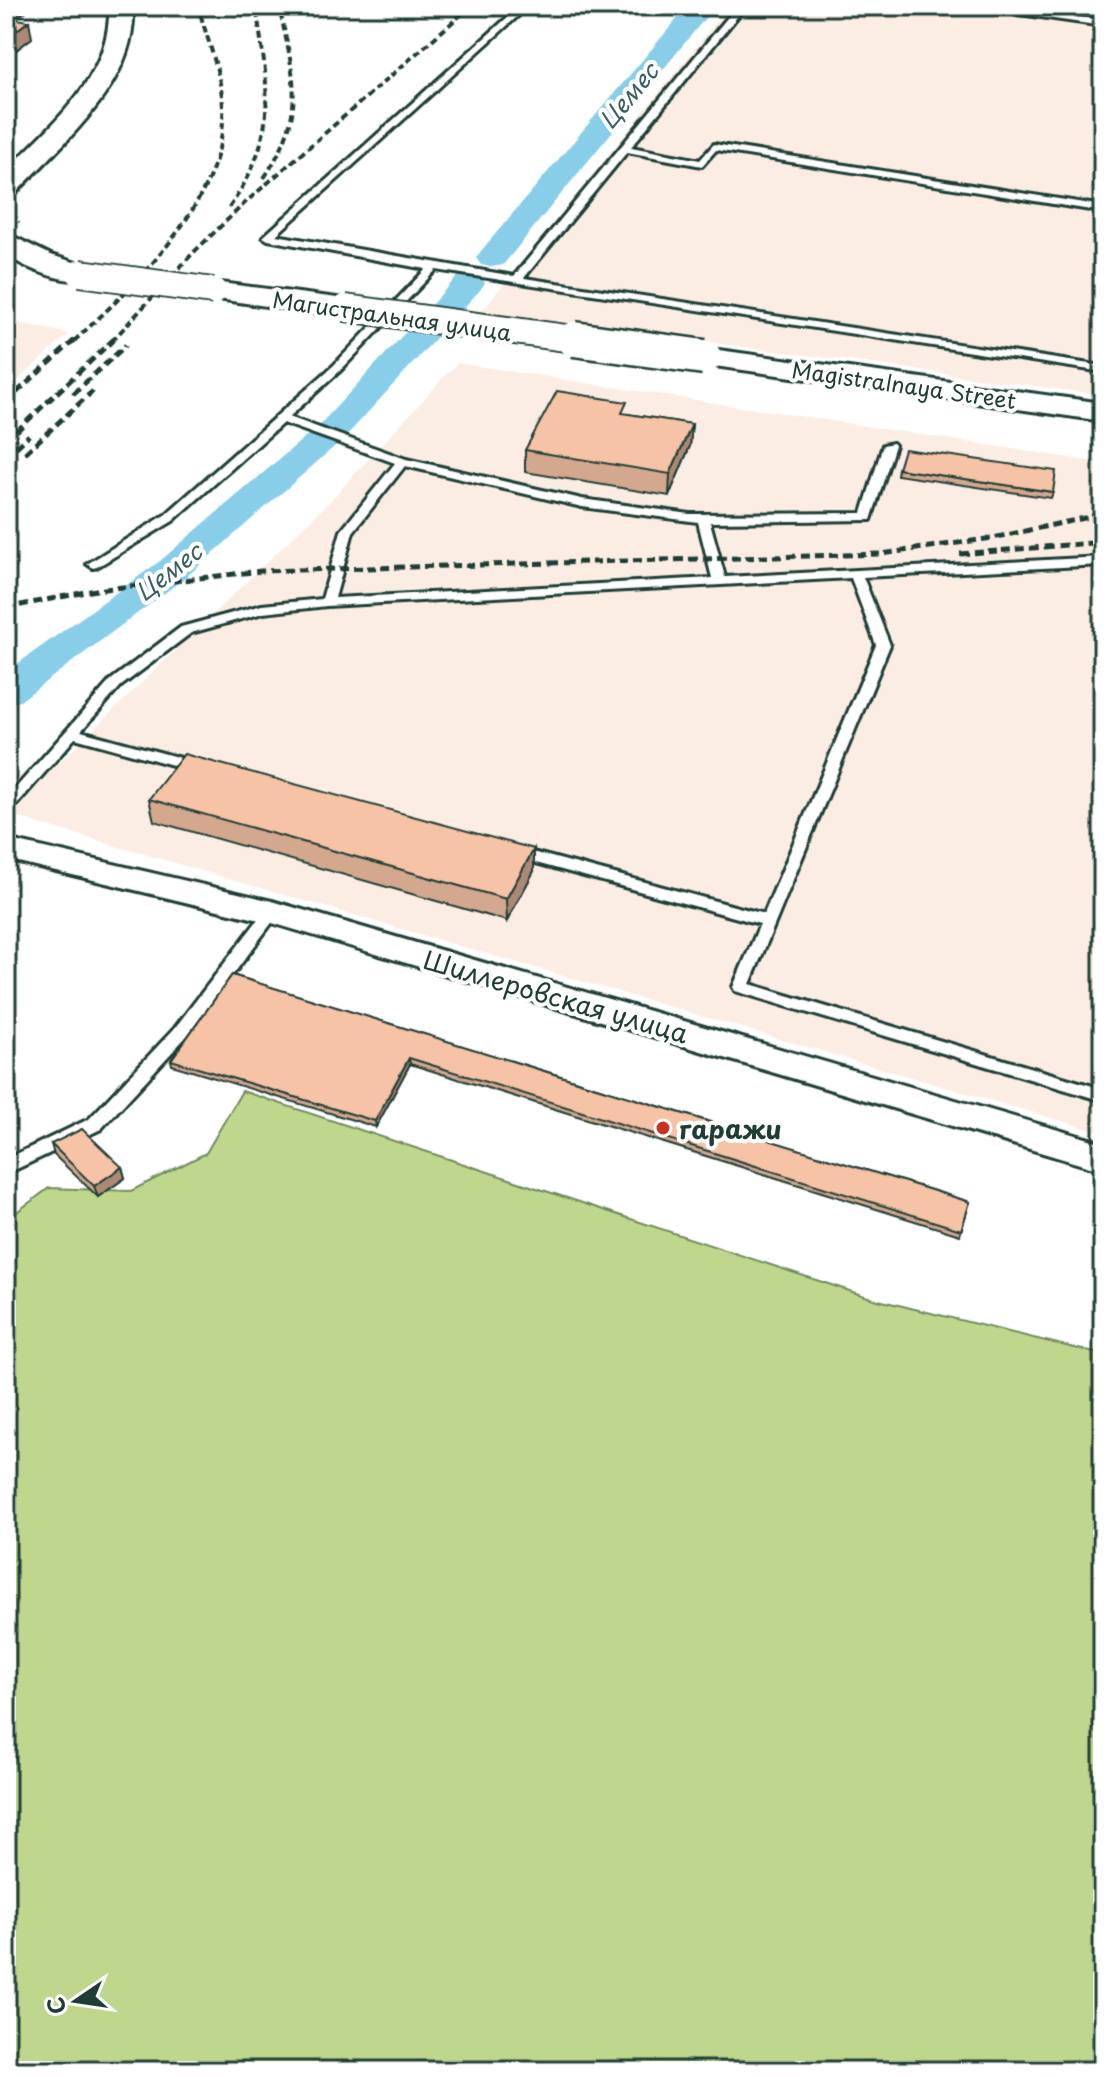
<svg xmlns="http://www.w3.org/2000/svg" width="1109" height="2077" font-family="'Playpen Sans',sans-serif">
<rect width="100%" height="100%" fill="#fff"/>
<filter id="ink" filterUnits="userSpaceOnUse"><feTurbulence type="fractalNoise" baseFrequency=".0125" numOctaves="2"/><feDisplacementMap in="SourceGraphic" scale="16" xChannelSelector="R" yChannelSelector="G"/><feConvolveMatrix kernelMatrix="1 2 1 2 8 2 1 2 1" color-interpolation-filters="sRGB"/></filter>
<g filter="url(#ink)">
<path fill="#fcede4" d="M729 6H1103V395L481 312Z
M6 320 69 334 6 391Z
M457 363 1103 463V1133L6 814 329 502Z"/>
<path fill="#bfd78d" stroke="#6f8a60" stroke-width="2" d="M242 1091 874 1299 1103 1355V2071H6V1220L49 1188 131 1191 206 1153Z"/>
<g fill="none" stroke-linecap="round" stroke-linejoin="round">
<path fill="#88cee9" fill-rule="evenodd" d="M688 6H715L503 265 492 267 481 265 476 258 481 251Z
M469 274 480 276 485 283 480 290 348 434 337 437 340 440 334 447 186 577 20 701 6 705V672L160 561 310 433 321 430 319 427 324 420 458 276Z"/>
<g stroke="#1f3d34" stroke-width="6">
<path id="lane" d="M520 6H529L276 235 514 276 737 6H746L631 147 700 160 714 144 1103 206V212L716 150 702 166 627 152 524 278 1103 366V372L436 270 341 370 289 417 406 459 582 499 690 514 862 513 883 445 893 443 895 445 871 520 710 522 725 577 1103 557V565L863 577 890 645 750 984 1103 1089V1101L735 991 733 987 760 924 514 857 507 852 514 847 764 914 876 645 851 578 327 606 263 613 191 633 121 686 81 731 203 764 205 767 203 770 198 772 75 738 11 811 6 813V799L111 680 181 627 262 605 322 599 341 531 395 463 283 423 173 521 97 567 93 568 87 564 165 515 333 366 426 269 268 240 263 237ZM405 466 582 507 698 522 712 578 335 598 353 532Z
M963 6H988L1103 20V26Z
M272 907 277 908 280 912 277 916 186 1037 101 1129 6 1174V1159L89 1119 174 1029 267 908Z"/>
</g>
<g stroke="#1f3d34" stroke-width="6">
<path id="street" d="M6 839 272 901 1103 1143V1171L272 923 6 859Z"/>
</g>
<g stroke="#1f3d34" stroke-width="6">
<path id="highway" d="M109 6H133C138 83 64 141 16 193L6 195V171C51 125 112 77 109 6Z
M6 233 51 255 90 267 94 273 90 279C65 285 27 269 6 255Z
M213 282 345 299 355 302 360 308 355 314 345 317 203 297 198 291 203 285Z
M704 348 1103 403V421L693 363 689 357 693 351Z"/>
</g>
<path stroke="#1f3d34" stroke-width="3" stroke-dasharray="1 4" stroke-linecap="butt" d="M13 204 11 208 20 224"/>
<use href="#lane" fill="#fff" fill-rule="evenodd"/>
<use href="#street" fill="#fff" fill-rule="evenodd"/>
<use href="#highway" fill="#fff" fill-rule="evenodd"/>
<path stroke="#1f3d34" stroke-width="4" stroke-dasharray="7 4" stroke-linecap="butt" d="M264 178C308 112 294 78 279 6
M229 208C280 134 268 90 256 6
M74 341C136 284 228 199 223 107 221 72 207 39 198 6
M112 341 194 252 247 201 471 6"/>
<path stroke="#1f3d34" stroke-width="5" stroke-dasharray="9 5" stroke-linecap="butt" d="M73 394 126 345
M6 402 76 339
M6 441 114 339
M25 453 93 391
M6 457 29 435
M960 554 1103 542
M6 608 96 590 261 571 882 554 993 538 1103 514"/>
<g stroke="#1f3d34" stroke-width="30" stroke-linecap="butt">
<path id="highway-bridge-far1" d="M80 273 213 291
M345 308 588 341"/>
</g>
<g stroke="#1f3d34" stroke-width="39" stroke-linecap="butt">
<path id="highway-bridge" d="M574 339 704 357"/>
</g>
<use href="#highway-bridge-far1" stroke="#fff" stroke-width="26"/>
<use href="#highway-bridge" stroke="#fff" stroke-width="34"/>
</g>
<path fill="#d4a88f" stroke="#1f3d34" stroke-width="2" d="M627 414 692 424 690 446 669 496 525 472V450Z
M898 469 1053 492 1051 498 897 475Z
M149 799 534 871 507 921 154 821Z
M232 975 970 1202 960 1235 410 1064 376 1127 172 1065 171 1060Z
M51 1144 122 1167 125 1178 98 1197 54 1155Z"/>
<path fill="#ac8874" stroke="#1f3d34" stroke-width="2" d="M6 6H33L6 25Z
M29 21 32 38 6 58V38Z
M692 424 690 446 669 496 670 474Z
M534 849V871L507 921 506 899Z
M409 1058 410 1064 376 1127 375 1121Z
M122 1167 125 1178 98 1197 94 1186Z"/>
<path fill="#f6c3a6" stroke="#1f3d34" stroke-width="2" d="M6 17 29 21 6 38Z
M557 391 627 402 622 413 692 424 670 474 525 450Z
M904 449 1056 471 1053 492 898 469Z
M184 754 534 849 506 899 149 799Z
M232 975 970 1202 961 1230 409 1058 375 1121 171 1060Z
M82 1129 122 1167 94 1186 51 1144Z"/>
</g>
<circle fill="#c8321e" stroke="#fff" stroke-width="3" cx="663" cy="1128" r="8"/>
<g text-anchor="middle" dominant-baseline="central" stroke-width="8" stroke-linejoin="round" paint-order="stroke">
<g font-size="22" fill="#1f3d34" stroke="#fff">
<text transform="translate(392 315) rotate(8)">Магистральная улица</text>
<text transform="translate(904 384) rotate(8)">Magistralnaya Street</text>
</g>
<g font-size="24" font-style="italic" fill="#396161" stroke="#fff">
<text transform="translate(628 95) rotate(-50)">Цемес</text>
<text transform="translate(168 571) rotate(-38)">Цемес</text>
</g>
<g font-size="26" fill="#1f3d34" stroke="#fff">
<text transform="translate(556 996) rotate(16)">Шиллеровская улица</text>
</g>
<g font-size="26" font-weight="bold" fill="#1f3d34" stroke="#fff" text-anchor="start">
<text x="679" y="1128">гаражи</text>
</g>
</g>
<rect width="1109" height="2077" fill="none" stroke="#fff" stroke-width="32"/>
<rect x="16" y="16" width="1077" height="2045" fill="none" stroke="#1f3d34" stroke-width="3" filter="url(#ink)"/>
<g transform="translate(76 2001) rotate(257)" stroke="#ffffff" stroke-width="6" paint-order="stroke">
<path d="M0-6L14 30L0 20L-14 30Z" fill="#1f3d34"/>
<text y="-12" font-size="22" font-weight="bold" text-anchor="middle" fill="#1f3d34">С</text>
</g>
</svg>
